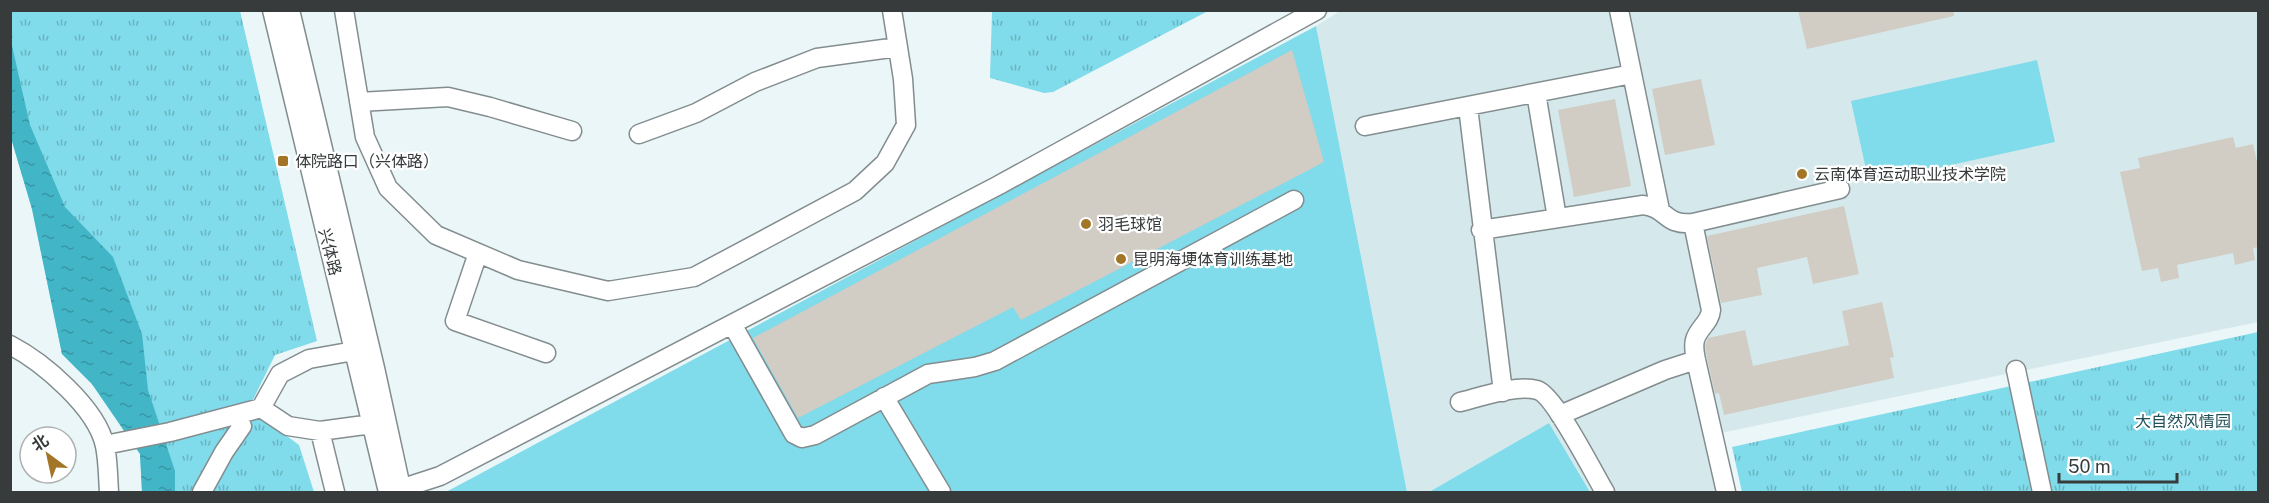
<svg xmlns="http://www.w3.org/2000/svg" width="2269" height="503" font-family="'Public Sans','Noto Sans SC',sans-serif">
<defs>
<pattern id="grass-tufts" width="24" height="20" patternUnits="userSpaceOnUse" patternTransform="scale(1.5)"><rect width="24" height="20" fill="#80dbea"/><path d="M3 7l-1-3M5 7V3M7 7l1-3M15 17l-1-3M17 17v-4M19 17l1-3" fill="none" stroke="#6ab3bf"/></pattern>
<pattern id="water-ripples" width="26" height="14" patternUnits="userSpaceOnUse" patternTransform="scale(1.5)"><rect width="26" height="14" fill="#42b6c7"/><path d="M2 4q2-2 4 0t4 0M15 11q2-2 4 0t4 0" fill="none" stroke="#3895a3"/></pattern>
</defs>
<rect width="100%" height="100%" fill="#ebf6f8"/>
<path fill="#d5e9ec" d="M1342 10 2258 11V322L1716 434 1718 492H1590L1549 423 1429 492H1407L1316 26Z"/>
<path fill="url(#grass-tufts)" d="M10 11H240L317 341 275 355 249 408 299 445 314 492H142L140 454 92 384 62 354 32 209 11 138Z
M992 11V10L1208 11 1053 92 1044 93 990 78Z
M2258 332V492H1742L1732 447Z"/>
<path fill="#80dbea" d="M1316 26 1407 492H446Z
M2037 60 2055 142 1869 183 1851 101Z
M1549 423 1590 492H1429Z"/>
<path fill="url(#water-ripples)" d="M10 37 30 125 65 207 113 257 142 334 148 390 175 471V492H142L140 454 92 384 62 354 32 209 11 138Z"/>
<path fill="#d1ccc4" d="M1798 10H1953L1954 16 1807 49Z
M1292 50 1324 162 1021 320 1013 307 798 418 753 338Z
M1701 79 1715 145 1665 155 1652 89Z
M1615 99 1631 186 1574 197 1558 110Z
M2233 137 2236 148 2253 144 2259 171V247L2253 248 2255 260 2235 265 2233 253 2177 265 2179 278 2161 282 2158 268 2142 271 2120 172 2140 168 2138 158Z
M1844 206 1859 274 1813 284 1807 257 1757 268 1762 295 1721 303 1707 236Z
M1882 302 1894 357 1890 358 1894 378 1724 415 1719 393 1715 394 1707 358 1705 346 1708 338 1745 330 1753 366 1849 345 1842 311Z"/>
<g fill="none" stroke-linecap="round" stroke-linejoin="round">
<g stroke="#838d8f" stroke-width="21">
<path id="minor" d="M272 10 388 492
M290 10 375 368 402 492
M344 10 365 137 388 188 436 235 518 270 608 291 694 277 855 191 885 163 906 125 903 79 892 10
M1619 10 1660 210
M1536 93 1557 218
M359 102 448 97 490 107 572 131
M1468 107 1503 392
M1365 126 1632 74
M639 134 696 113 755 82 817 58 898 47
M1693 223 1711 310C1710 323 1698 328 1695 340 1693 347 1695 354 1696 360L1726 492
M1481 230 1643 205C1668 208 1664 226 1693 223L1840 189
M478 253 455 321 546 353
M732 324 794 434 802 438 815 435 928 374 975 367 995 361 1294 200
M10 345C43 362 97 408 105 446 108 460 108 477 109 492
M354 351 309 359 280 374 261 408 288 426 320 431 372 424
M2016 370 2042 492
M884 397 941 492
M1460 402C1480 397 1517 384 1537 390 1554 394 1594 474 1605 492
M1560 415 1665 370 1696 360
M320 431 335 492
M105 445 170 432 261 408
M202 492 224 452 242 426
M391 492 440 476 999 185 1317 10"/>
</g>
<use href="#minor" stroke="#fff" stroke-width="18"/>
</g>
<g fill="#a37527" stroke="#fff" stroke-width="2">
<rect x="277" y="155" width="12" height="12" rx="3"/>
<circle cx="1802" cy="174" r="6"/>
<circle cx="1086" cy="224" r="6"/>
<circle cx="1121" cy="259" r="6"/>
</g>
<g text-anchor="middle" dominant-baseline="central" stroke-width="4.5" stroke-linejoin="round" paint-order="stroke">
<g font-size="16" fill="#373b3c" stroke="#fff" text-anchor="start">
<text x="295" y="161">体院路口（兴体路）</text>
<text x="1814" y="174">云南体育运动职业技术学院</text>
<text x="1098" y="224">羽毛球馆</text>
<text x="1133" y="259">昆明海埂体育训练基地</text>
</g>
<g font-size="16" fill="#373b3c" stroke="#fff">
<text transform="translate(330 252) rotate(76)">兴体路</text>
</g>
<g font-size="16" fill="#21525a" stroke="#fff">
<text x="2183" y="421">大自然风情园</text>
</g>
</g>
<rect width="2269" height="503" fill="none" stroke="#373b3c" stroke-width="24"/>
<g transform="translate(48 455) rotate(327)"><circle r="28" fill="#ffffff" stroke="#afb1b1" stroke-width="1.5"/>
<path d="M0-4.5L10 22L0 15L-10 22Z" fill="#a37527"/>
<text y="-9" font-size="16" font-weight="bold" text-anchor="middle" fill="#373b3c">北</text>
</g>
<path d="M2059 473v9h118v-9" fill="none" stroke="#373b3c" stroke-width="3"/>
<text x="2068" y="473" font-size="18" fill="#373b3c" stroke="#ffffff" stroke-width="4.5" paint-order="stroke">50 m</text>
</svg>
